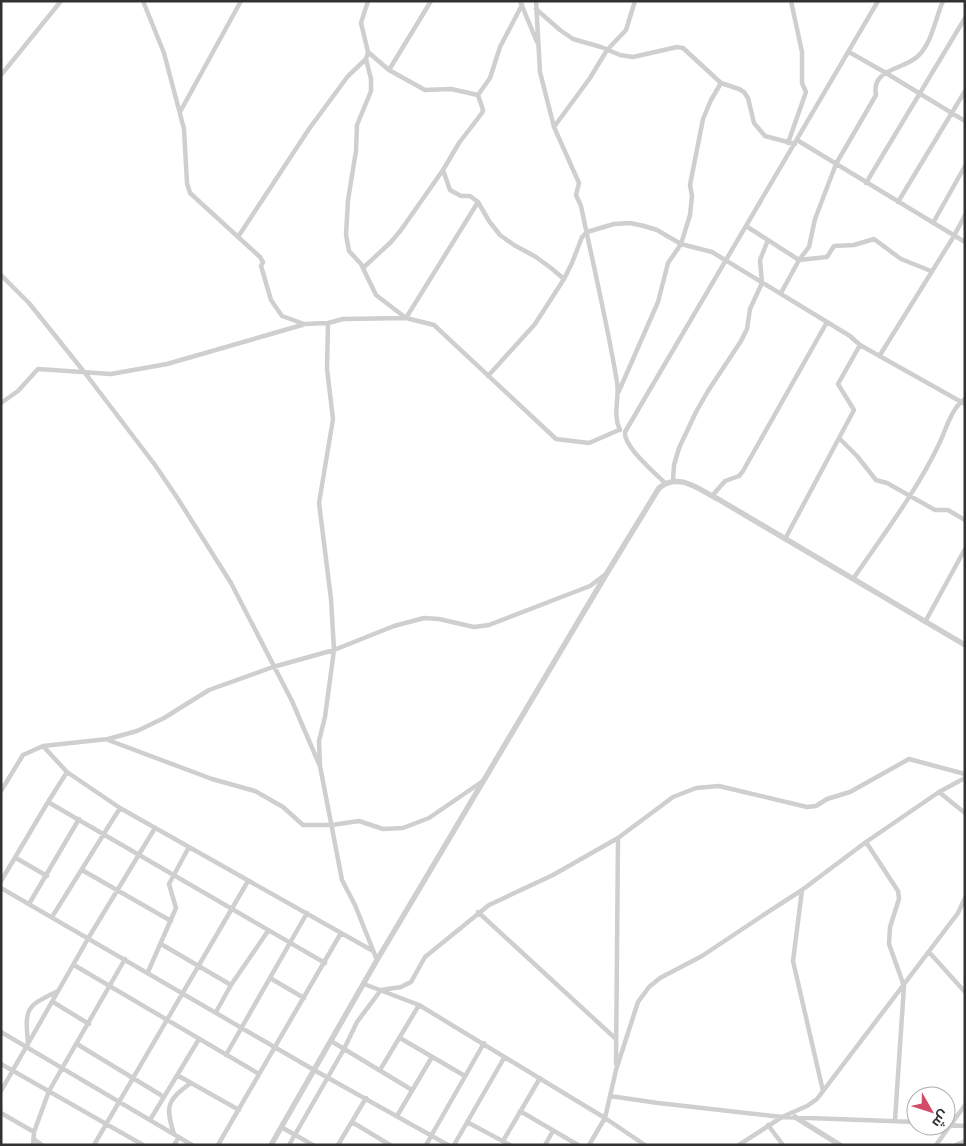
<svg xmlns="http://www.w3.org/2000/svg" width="966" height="1146" font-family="Overpass,Cairo,sans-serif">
<rect width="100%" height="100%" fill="#fff"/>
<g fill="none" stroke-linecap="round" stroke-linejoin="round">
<path stroke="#cfcfcf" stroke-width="4.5" d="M143 1 164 53 184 129 187 183 190 193 260 257 263 262 261 266 271 300 282 316 304 324 328 323 343 319 406 318 478 202
M368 1 361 23 368 52 366 59 371 79V91L357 125 356 151 348 200 346 235 349 251 361 264 376 295 406 318 434 325 556 439 589 443 619 430
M520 1 537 42
M536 1 540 72 554 127 579 183 576 195 581 206C593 264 607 322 617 382 620 398 612 414 620 430
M536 9 560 30 573 39 601 47 620 55 633 57 677 47 683 48 721 83 739 89 744 92 748 98 754 123 765 136 795 144
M368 52 389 70 425 90 451 89 478 95
M849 52 886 73 965 121
M389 70 431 1
M1 75 61 1
M180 112 241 1
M554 127 590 78 607 50 626 30 635 1
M797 140 965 242
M788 143 806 92 802 83V52L791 1
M443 170 450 190 461 196H470L478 202 489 221 500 235 514 245 536 257 551 268 564 279
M866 183 965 18
M898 202 965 91
M933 223 965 166
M746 226 799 260 827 257 834 246 854 245 874 239 901 259 931 271
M238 237 309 129 348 76 366 59
M363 268 391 242 401 230 443 170 459 143 482 113 483 110 478 95 490 78 500 47 522 5
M1 275 29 303 85 373 155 465 178 499 231 583 292 701 319 764
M781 293 799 260 809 247 815 219 836 164 876 95C871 69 902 70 917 57 932 44 935 19 943 1
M328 323 327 369 333 419 319 503 331 599 334 650 325 717 319 741 320 766 342 880 355 905 377 960
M880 355 954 236 965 215
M488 376 535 324 564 279 572 263 582 237 587 232 614 224 630 223 644 226 657 230 681 244 712 252 850 336 860 345 965 404
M619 391 658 302 668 263 681 244 690 215 692 196 690 185 703 119 711 100 721 83
M1 403 18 391 38 369 111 374 167 364 302 325
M839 438 857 456 876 480 887 483 935 510H948L965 520
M673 480 674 465 679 448 696 412 708 391 741 341 747 329 750 309 762 283 760 260 768 240
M665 483C655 473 623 446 625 432L878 1
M712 496 725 481 739 476 743 471 827 322
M785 539 854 410 838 384 860 345
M853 579C883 535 917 491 940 442 946 429 952 407 965 399
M925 622 965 549
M108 740 212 779 255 791 283 807 303 825H332L359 821 383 829 403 828 429 818 483 781
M43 746 67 772 120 808 373 951
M1 791 23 755 43 746 108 739 137 731 164 718 209 690 273 667 334 650 394 626 424 618 439 619 474 627 489 625 590 586 606 574
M939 792 965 813
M48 802 325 963
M866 842 898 891 899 899 890 927 889 944 904 986 895 1120
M16 858 47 876
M82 870 171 921
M1 881 48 802 67 772
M1 888 314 1070 448 1145
M802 890 793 961 823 1091
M29 904 79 819
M478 912 616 1039
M52 917 120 808
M161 944 231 985
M929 952 965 992
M74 965 259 1074
M148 972 176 908 169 884 189 847
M270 978 304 998
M364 984 419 1005 605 1118 589 1145
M53 1002 89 1024
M216 1012 231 985 268 931
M1 1032 192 1145
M400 1038 465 1076
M331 1041 412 1090
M28 1044C25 1008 25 1007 58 991
M77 1044 164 1097
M226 1055 307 913
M1 1064 143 1145
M616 1064 618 838
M380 1070 419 1005
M177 1075 239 1110
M1 1091 89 937 155 828
M610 1096 658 1103 782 1117 916 1122
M520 1111 578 1145
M1 1113 34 1132
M397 1116 432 1057
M150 1120 199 1039
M352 1122 390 1145
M467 1122 510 1145
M768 1125 783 1145
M946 1125 965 1126
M281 1127 313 1145
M174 1134C165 1106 167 1100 191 1083
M35 1140 42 1145
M503 1141 540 1078
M33 1145 34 1132 49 1091 125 959
M94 1145 248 881
M174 1145 179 1137
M218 1145 341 933
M289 1145 344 1049 357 1022 381 990 401 987 411 982 425 957 489 905 553 875 618 838 673 797 696 788 719 786 807 807 816 806 827 799 850 792 909 759 965 774
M338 1145 366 1098
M426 1145 484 1043
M454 1145 504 1058
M545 1145 553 1131
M645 1145 605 1118 616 1070 638 1002 649 987 660 978 702 956 762 916 802 890 866 842 939 792 965 778
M739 1145 782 1117 807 1106 817 1099 958 913 965 898
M936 1145 965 1105
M956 1145 965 1141"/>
<path stroke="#cfcfcf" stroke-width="5.5" d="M795 1117 840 1145
M271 1145 377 960 607 573 659 488C679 472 698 489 718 499L965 645"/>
</g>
<rect width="966" height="1146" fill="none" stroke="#323232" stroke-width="5"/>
<g transform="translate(931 1111) rotate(129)"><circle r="24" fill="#ffffff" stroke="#adadad"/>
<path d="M0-4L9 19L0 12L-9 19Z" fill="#d24b67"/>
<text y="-8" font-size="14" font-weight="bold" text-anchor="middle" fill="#323232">ش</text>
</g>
</svg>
